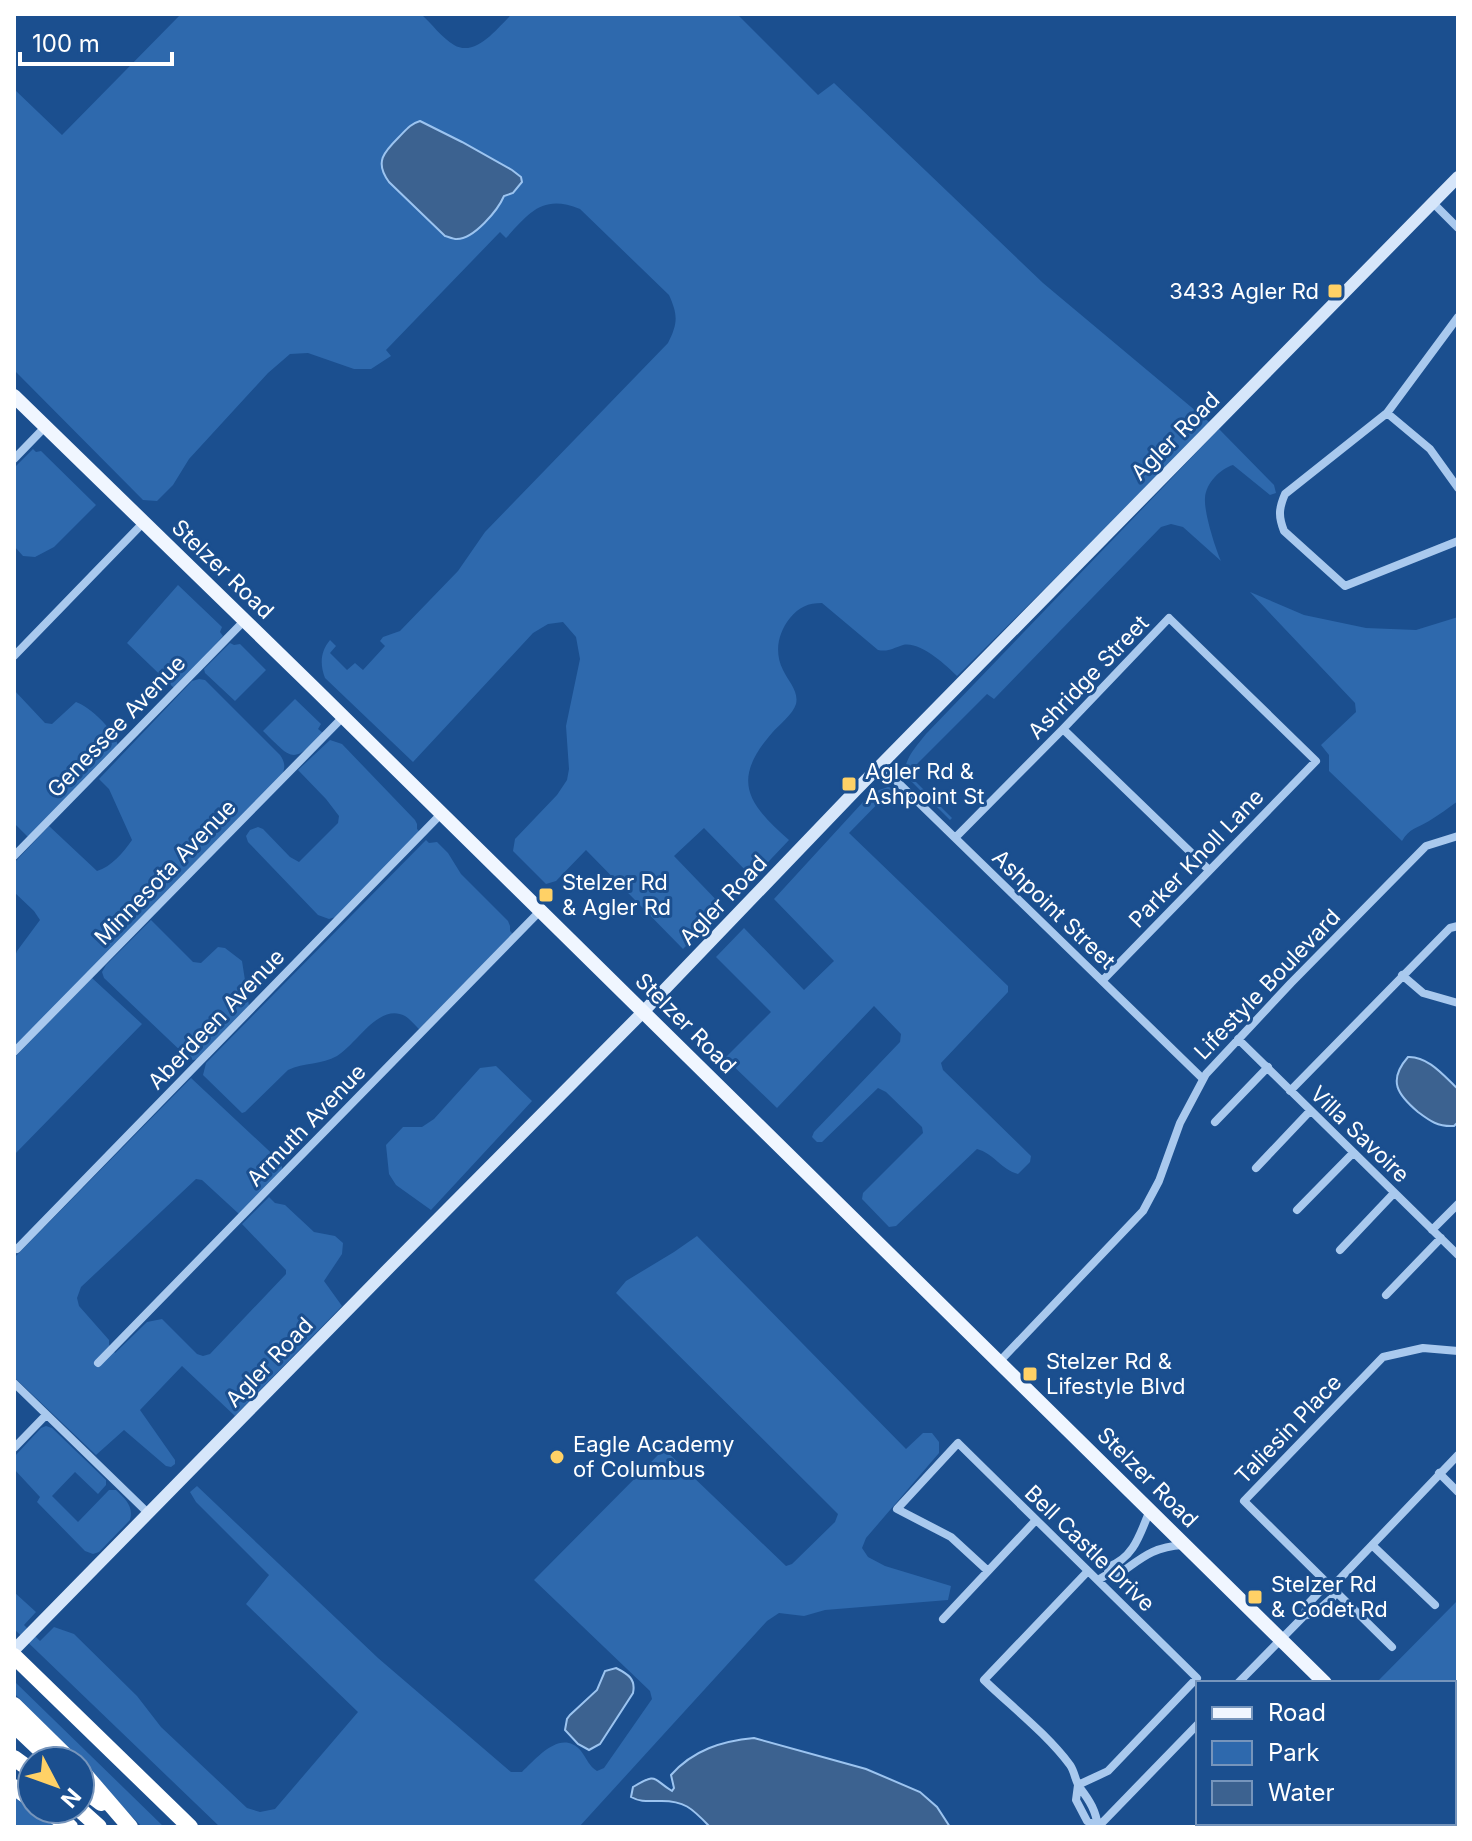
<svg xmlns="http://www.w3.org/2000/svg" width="1472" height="1841" font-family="Inter,sans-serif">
<rect width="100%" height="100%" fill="#1b4f8f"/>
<path fill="#2e69ad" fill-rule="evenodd" d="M181 14H421C432 24 442 38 454 45 476 58 498 27 512 14H737L818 95 834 83 1043 283 1209 422 1205 429 957 676C946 665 920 641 903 645 893 648 889 652 878 650L822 603C808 603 799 607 790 618 778 633 774 652 783 670 788 681 799 691 796 704 793 714 779 725 772 733 731 780 747 803 789 840L753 878 704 828 674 856 724 908 683 949 586 850 556 881 546 884 513 851 515 839 557 795 567 780 569 769 566 726 580 659 576 637 563 622 548 624 533 633 413 762 325 678C320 665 320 652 330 640L336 646 330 653 347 670 355 663 363 670 385 646 380 641 383 637 400 631 458 571 485 532 668 343C678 323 678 315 669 295L580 209C543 194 530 212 506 238L500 232 386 350 391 356 371 369H354L308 353 290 354 268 373 189 459 173 485 157 501 143 500 14 370V89L62 135ZM420 121 462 142 521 177 513 193 504 196C498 210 474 238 457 239 456 239 446 236 445 236L389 182C374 162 384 152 399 137 406 130 410 124 420 121Z
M1219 429 1274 485 1276 493 1270 495 1233 465C1220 469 1206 483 1205 498 1204 513 1215 547 1221 561L1183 527 1171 524 1161 527 994 699 987 694 910 771 911 777 952 818 950 820 906 776 904 777C904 759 915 748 926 734Z
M33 449 36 452 41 451 96 505 54 547 35 557 23 556 14 546V468Z
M178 585 222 627 220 632 223 636 175 689 127 643Z
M1250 592 1304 615 1366 628 1416 630 1458 617V801C1448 808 1439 815 1429 821 1418 828 1409 828 1402 841L1329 771V755L1321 745 1356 712 1355 703Z
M230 643 234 645 240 644 266 670 235 701 205 673 204 669Z
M199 679 205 680 280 755C285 762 286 768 281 776L14 1048V959L17 951 40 920 34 911 14 892V863L49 826 97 871C111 867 124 852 132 840L109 789 99 779 192 681Z
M14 690 45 723 52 724 76 702C91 707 115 731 118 746L28 837 14 823Z
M295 699 321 724 318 729 323 733C292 765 293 760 263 731Z
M330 740 342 744 415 820 417 824V829L420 832 339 916 329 919 318 915 248 842 246 836 250 830 258 827 263 829 290 857 299 862 338 823 339 816 326 799 298 770Z
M888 787 893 788 849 833 1008 986V992L941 1063 943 1070 1031 1156 1030 1162 1018 1174C1002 1170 993 1153 977 1149L896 1226 889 1227 862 1199 863 1193 923 1133 922 1127 886 1092 878 1088 822 1142H817L812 1137 814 1132 900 1042 901 1034 874 1006 777 1108 725 1058 771 1012 716 957 744 928 804 990 834 961 774 899 863 802 879 790Z
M426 840 429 843 437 842 448 853 461 874 508 921 510 926V931L513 934 419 1029C415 1025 410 1019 405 1016 379 1002 356 1045 337 1056 322 1065 304 1062 288 1070L245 1112 242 1113 203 1075 206 1063Z
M151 920 193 962 201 963 218 947 225 948 242 961 249 1006 199 1059 193 1060 185 1055 104 978 102 972 106 965Z
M92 978 142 1024 14 1155V1058Z
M496 1066 532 1101 431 1210 396 1185 389 1174 386 1145 403 1127H422L434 1119 480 1068Z
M191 1078 282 1163V1171L239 1214 202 1180 196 1179 81 1287 77 1298 79 1306 109 1340V1345L115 1353 147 1322 162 1319 197 1354 203 1356 210 1354 286 1274V1270L242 1224 269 1197 275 1203 285 1205 314 1232 335 1236 343 1243 342 1254 324 1281 342 1306 235 1416 182 1366 140 1410 175 1460V1464L171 1467 166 1466 124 1430 96 1455 14 1377V1258Z
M697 1236 906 1449 923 1433H932L939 1442V1453L866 1538 862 1548 868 1557 885 1566 951 1586 948 1600 825 1610 804 1616 779 1613 767 1621 579 1827H220L14 1629V1592L36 1612 24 1625 40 1641 54 1627 74 1634 137 1696 161 1727 247 1808 260 1812 275 1809 358 1712 246 1604 269 1575 196 1502 190 1492 197 1486 378 1658 511 1772H522C537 1758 561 1728 581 1751 587 1759 589 1766 597 1771L604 1768 652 1699 650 1691 534 1580 664 1449 786 1566 792 1564 835 1522 838 1514 616 1293 626 1281 674 1252Z
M46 1426 52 1428 106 1480V1485L98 1494 75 1472 52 1496 78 1522 109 1490H116C125 1499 134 1506 130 1520L99 1552 93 1554 85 1551 37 1502 40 1497 14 1469V1457L41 1428Z
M1458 1600V1790L1454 1786V1683H1376Z
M14 1681 164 1827H142L14 1693Z
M14 1796 32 1807V1809H36L61 1827H14Z"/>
<path fill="#3c6290" stroke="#9cc4f0" stroke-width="2" d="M420 121 462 142 512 170 521 177 522 182 513 193 504 196C498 210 474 239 457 239 456 240 446 236 445 236L389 182C374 162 384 152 399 137 406 130 410 124 420 121Z
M1408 1057C1428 1056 1444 1076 1458 1089V1122L1454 1126C1438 1127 1430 1121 1418 1112 1398 1095 1387 1081 1408 1057Z
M616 1668C628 1674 636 1679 633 1693L600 1744 589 1750 578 1744 565 1730 567 1719 570 1715 597 1690 605 1671Z
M754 1738 866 1769 920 1792 937 1807 950 1827H710C692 1808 684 1800 658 1801 648 1801 640 1802 631 1797L633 1787C658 1772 652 1779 672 1791L674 1788 671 1775C693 1750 722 1741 754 1738Z"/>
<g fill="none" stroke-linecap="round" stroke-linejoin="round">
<path stroke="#a9c9ee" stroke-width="8" d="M1433 203 1458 228
M1458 317 1387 413 1285 494C1279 508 1278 516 1284 531L1345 586 1458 541
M1387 413 1430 449 1458 488
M14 459 45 427
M14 656 144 522
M1063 729 1209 870
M880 765 1203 1079
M955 838 1063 729 1169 618 1316 761 1102 981
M14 856 244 621
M1402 975 1423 993 1458 1003
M1238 1039 1458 1255
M14 1052 343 717
M1290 1091 1450 928 1458 926
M1215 1122 1268 1067
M1256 1168 1310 1111
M1297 1210 1353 1153
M1432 1230 1458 1204
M17 1249 441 814
M1340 1250 1394 1193
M1386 1295 1441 1238
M999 1362 1143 1211 1159 1181 1180 1123 1206 1074 1291 983 1426 846 1458 836
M98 1363 540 911
M14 1383 148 1513
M14 1448 46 1415
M1439 1473 1458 1492
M1372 1545 1435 1605
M988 1571 951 1537 897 1509 958 1443 1197 1678 1108 1771 1078 1785
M1108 1574V1567C1134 1558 1140 1534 1150 1510
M1098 1580 1108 1574 1116 1576C1141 1559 1151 1547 1183 1545
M1304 1616 1315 1613 1333 1597 1332 1587 1458 1455
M943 1619 1036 1520
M1392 1647 1244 1501 1383 1357 1423 1348 1458 1351
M1238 1683 1304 1616 1307 1605 1323 1588 1332 1587
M1078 1785 1076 1800 1087 1821 1098 1827C1096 1811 1090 1801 1080 1788 1075 1781 1075 1772 1070 1765 1047 1734 1012 1707 984 1680L1088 1571
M1098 1827 1198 1724"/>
<path stroke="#d6e6fa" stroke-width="12" d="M14 1650 385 1272 643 1012 856 790 1458 177"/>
<path stroke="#f0f6ff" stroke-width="14" d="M14 396 315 689 1325 1683
M1454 1810 1458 1814"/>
<path stroke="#fff" stroke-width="16" d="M14 1656 190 1827
M14 1705 71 1761
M14 1725 52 1761
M14 1758 32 1771
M80 1769 130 1827
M14 1787 32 1800
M80 1787 101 1803
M45 1809 70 1827
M79 1809 99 1827"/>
</g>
<g fill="#ffd166" stroke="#1b4f8f" stroke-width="3">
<rect x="1327" y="283" width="16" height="16" rx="4"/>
<rect x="841" y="776" width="16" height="16" rx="4"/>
<rect x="538" y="887" width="16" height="16" rx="4"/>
<rect x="1022" y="1366" width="16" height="16" rx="4"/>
<circle cx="557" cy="1457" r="8"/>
<rect x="1247" y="1589" width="16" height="16" rx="4"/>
</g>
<g text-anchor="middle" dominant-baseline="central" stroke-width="6" stroke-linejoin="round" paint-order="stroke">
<g font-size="22" fill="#fff" stroke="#1b4f8f" text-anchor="start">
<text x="1319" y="291" text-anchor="end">3433 Agler Rd</text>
<text x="865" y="771">Agler Rd &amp;<tspan x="865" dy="25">Ashpoint St</tspan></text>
<text x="562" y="882">Stelzer Rd<tspan x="562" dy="25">&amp; Agler Rd</tspan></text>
<text x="1046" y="1361">Stelzer Rd &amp;<tspan x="1046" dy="25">Lifestyle Blvd</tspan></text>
<text x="573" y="1444">Eagle Academy<tspan x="573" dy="25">of Columbus</tspan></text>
<text x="1271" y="1584">Stelzer Rd<tspan x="1271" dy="25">&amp; Codet Rd</tspan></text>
</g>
<g font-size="22" fill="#fff" stroke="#1b4f8f">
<text transform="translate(1175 436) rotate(-45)">Agler Road</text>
<text transform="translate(223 569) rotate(44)">Stelzer Road</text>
<text transform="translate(1088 677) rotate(-46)">Ashridge Street</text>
<text transform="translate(116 726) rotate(-46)">Genessee Avenue</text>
<text transform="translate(1196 858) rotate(-46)">Parker Knoll Lane</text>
<text transform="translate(165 872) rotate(-46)">Minnesota Avenue</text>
<text transform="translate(723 900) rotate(-46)">Agler Road</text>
<text transform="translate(1054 909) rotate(44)">Ashpoint Street</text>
<text transform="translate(1267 984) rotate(-46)">Lifestyle Boulevard</text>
<text transform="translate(216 1019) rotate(-46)">Aberdeen Avenue</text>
<text transform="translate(686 1023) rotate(45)">Stelzer Road</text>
<text transform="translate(306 1125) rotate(-46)">Armuth Avenue</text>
<text transform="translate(1360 1134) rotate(44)">Villa Savoire</text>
<text transform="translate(269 1362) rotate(-46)">Agler Road</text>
<text transform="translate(1288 1429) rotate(-46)">Taliesin Place</text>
<text transform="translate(1148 1477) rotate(45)">Stelzer Road</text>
<text transform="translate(1090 1548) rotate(44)">Bell Castle Drive</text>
</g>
</g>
<rect width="1472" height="1841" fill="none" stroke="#ffffff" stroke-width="32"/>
<rect x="1196" y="1681" width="260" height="144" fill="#1b4f8f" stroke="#7695bc" stroke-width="2"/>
<rect x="1212" y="1707" width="40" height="12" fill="#f0f6ff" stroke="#7695bc" stroke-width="2"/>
<text x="1268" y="1721" font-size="24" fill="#ffffff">Road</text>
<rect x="1212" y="1741" width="40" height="24" fill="#2e69ad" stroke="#7695bc" stroke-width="2"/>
<text x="1268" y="1761" font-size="24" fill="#ffffff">Park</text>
<rect x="1212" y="1781" width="40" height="24" fill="#3c6290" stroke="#7695bc" stroke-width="2"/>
<text x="1268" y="1801" font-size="24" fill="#ffffff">Water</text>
<g transform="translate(56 1785) rotate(131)"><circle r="38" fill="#1b4f8f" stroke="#7695bc" stroke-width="2"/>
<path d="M0-6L14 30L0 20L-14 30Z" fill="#ffd166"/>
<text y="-12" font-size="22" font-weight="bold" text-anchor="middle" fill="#ffffff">N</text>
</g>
<path d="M20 52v12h152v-12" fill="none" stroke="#ffffff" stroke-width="4"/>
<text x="32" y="52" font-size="24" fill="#ffffff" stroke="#1b4f8f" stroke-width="6" paint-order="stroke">100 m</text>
</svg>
